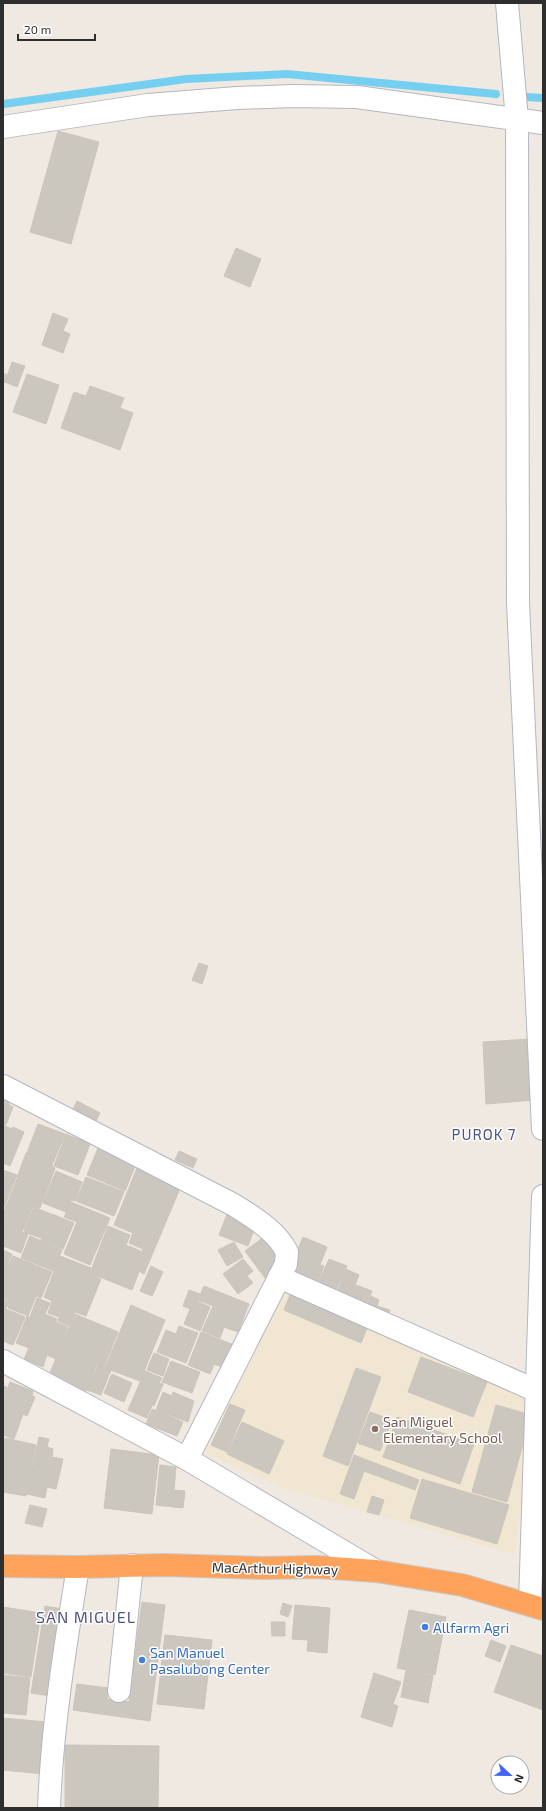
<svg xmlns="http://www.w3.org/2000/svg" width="546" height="1811" font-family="'Exo 2',sans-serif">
<rect width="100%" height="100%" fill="#efe9e1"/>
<path fill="#f0e6d1" d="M286 1287 538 1393 514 1554 286 1489 205 1454Z"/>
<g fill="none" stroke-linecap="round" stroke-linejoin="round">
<path stroke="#75cff0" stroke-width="8" d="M526 97 543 98
M3 104 186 79 287 74 496 94"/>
</g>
<path fill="#cbc7bf" stroke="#cbc5ba" d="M58 131 99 142 71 244 30 232Z
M236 248 261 259 250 287 224 276Z
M53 313 68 319 63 331 70 334 63 353 42 345Z
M12 362 25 366 17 387 5 382Z
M3 373 7 375 3 385Z
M27 374 59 385 46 424 13 412Z
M90 386 124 398 120 408 133 413 120 450 61 428 74 392 86 396Z
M199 963 208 966 202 984 192 980Z
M530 1039 534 1100 486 1104 483 1042Z
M3 1098 10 1101 8 1104 13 1107 6 1125 3 1123Z
M77 1101 100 1113 95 1123 72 1111Z
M38 1124 65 1134 53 1163 27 1153Z
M3 1125 12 1129 13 1127 24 1132 10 1166 3 1163Z
M66 1134 90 1144 78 1175 54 1166Z
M98 1148 136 1164 125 1191 87 1175Z
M179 1151 197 1159 193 1168 175 1160Z
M26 1153 53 1164 52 1167 55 1168 47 1190 17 1178Z
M137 1168 181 1186 144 1274 135 1269 143 1249 129 1243 133 1233 114 1225Z
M3 1170 17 1175 3 1210Z
M56 1171 82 1182 75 1201 71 1200 66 1212 43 1203Z
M86 1177 124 1192 114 1216 76 1201Z
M17 1179 47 1190 40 1208 33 1206 24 1229 3 1221V1214Z
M71 1202 110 1218 90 1265 64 1254 77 1222 64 1217Z
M34 1207 51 1214 41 1238 24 1232Z
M52 1214 74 1223 63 1249 41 1240Z
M227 1214 246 1222 245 1226 254 1230 248 1246 219 1235Z
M3 1222 23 1229 22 1232 28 1234 21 1253 3 1246Z
M108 1226 130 1235 126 1245 141 1251 134 1270 139 1272 132 1290 90 1273Z
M269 1233 283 1264 265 1278 245 1251Z
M30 1236 62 1250 54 1271 21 1258Z
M303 1237 327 1247 320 1265 324 1266 317 1283 289 1272Z
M234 1242 243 1257 227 1266 218 1250Z
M3 1250 12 1254 4 1273H3Z
M13 1256 52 1272 41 1298 36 1296 28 1316 8 1308 10 1301 3 1298V1275Z
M60 1256 91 1268 89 1273 101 1279 86 1316 75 1312 69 1326 58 1321 59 1317 48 1313 52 1301 44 1297Z
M243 1259 253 1271 247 1276 253 1283 238 1294 223 1274Z
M329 1259 347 1266 336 1290 318 1283Z
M151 1266 163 1272 152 1296 140 1291Z
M346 1269 359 1275 350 1297 337 1292Z
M356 1285 372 1291 364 1310 348 1304Z
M204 1286 249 1304 238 1332 224 1327 220 1338 202 1331 213 1306 198 1300Z
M189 1290 200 1294 197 1301 210 1307 200 1331 184 1324 190 1309 183 1306Z
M292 1290 369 1323 361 1343 284 1310Z
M371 1296 379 1300 377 1306 390 1310 386 1319 365 1311Z
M37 1298 50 1303 45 1314 57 1319 56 1322 68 1327 56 1359 47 1355 43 1367 24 1359 29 1348 16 1343 27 1316 30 1317Z
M3 1299 9 1302 3 1315Z
M131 1305 165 1320 140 1381 105 1368Z
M6 1309 25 1317 13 1345 3 1341V1317Z
M75 1314 118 1332 104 1367 97 1364 86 1391 49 1375Z
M179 1326 198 1333 186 1363 157 1352 166 1330 176 1334Z
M201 1332 234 1345 225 1368 214 1364 210 1374 188 1365Z
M154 1353 169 1359 163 1376 147 1370Z
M421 1357 487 1382 473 1417 408 1392Z
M171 1361 200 1372 192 1393 162 1382Z
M98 1365 111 1370 101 1395 87 1390Z
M356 1368 381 1377 348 1466 323 1456Z
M145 1371 162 1378 159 1383 163 1384 154 1406 152 1405 147 1418 128 1410Z
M112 1374 132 1383 124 1402 104 1393Z
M10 1382 33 1391 32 1396 35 1397 27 1416 23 1414 14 1439 3 1435V1401Z
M3 1386 7 1387 3 1398Z
M163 1392 172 1396 173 1392 194 1401 188 1422 156 1410Z
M230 1404 245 1410 227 1452 211 1445Z
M496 1405 531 1415 507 1502 472 1492Z
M152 1409 183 1422 177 1436 146 1424Z
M370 1412 392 1420 380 1451 358 1443Z
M397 1417 474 1444 460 1484 383 1457Z
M242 1422 284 1441 269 1474 227 1454Z
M39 1437 49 1439 47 1447 53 1449 52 1457 63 1459 56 1489 47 1487 45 1498 27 1494Z
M5 1438 36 1445 26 1496 3 1492V1446Z
M111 1449 159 1455 152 1514 104 1508Z
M354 1455 419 1480 415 1490 364 1471 354 1499 340 1494Z
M160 1465 176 1467 174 1490 185 1491 183 1508 156 1505Z
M422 1479 509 1505 497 1544 410 1518Z
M372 1496 384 1500 379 1515 367 1512Z
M30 1505 47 1509 42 1527 25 1523Z
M142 1602 165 1605 150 1721 73 1710 77 1684 108 1688 107 1699 129 1702Z
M283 1603 292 1606 288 1617 280 1614Z
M295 1605 330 1608 327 1653 307 1651 308 1640 292 1639Z
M45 1606 63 1609 50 1696 31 1693Z
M3 1607 41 1613 31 1677 3 1673Z
M409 1610 446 1617 435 1675 397 1668Z
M271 1622H285V1636H272Z
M165 1635 212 1640 204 1709 157 1704Z
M491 1640 506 1646 500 1662 485 1656Z
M511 1645 543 1656V1710L494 1692Z
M406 1670 433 1676 428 1703 401 1697Z
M374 1673 401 1682 393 1704 398 1706 392 1727 361 1717Z
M3 1675 30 1678 26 1715 3 1713Z
M3 1718 47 1722 43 1774 3 1770Z
M65 1745 159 1746 158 1808H65Z"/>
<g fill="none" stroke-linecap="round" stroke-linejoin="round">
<g stroke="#b4b7c1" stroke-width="24">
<path id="minor" d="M507 3 517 120 518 603 543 1129
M3 127 148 105 237 98 293 96 357 97 543 123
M3 1086 234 1205C253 1217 277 1231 287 1252L286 1264 187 1459
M279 1277 537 1391
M3 1361 187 1459 376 1571
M530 1604 543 1196
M119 1691 132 1565
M49 1808C52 1727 65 1647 78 1567"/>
</g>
<g stroke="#c9c9c9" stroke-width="24">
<path id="highway" d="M3 1566 78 1567 164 1565 262 1568 317 1567 376 1571 462 1585 543 1609"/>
</g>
<use href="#minor" stroke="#fff" stroke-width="22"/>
<use href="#highway" stroke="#ffa35c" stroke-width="22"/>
</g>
<circle fill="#8d6e63" stroke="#fff" stroke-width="1.5" cx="375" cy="1429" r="4"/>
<g fill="#3f7fe0" stroke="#fff" stroke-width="1.5">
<circle cx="425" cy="1627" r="4"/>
<circle cx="142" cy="1660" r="4"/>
</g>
<g text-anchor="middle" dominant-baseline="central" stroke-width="3" stroke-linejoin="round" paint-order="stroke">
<g font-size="14" fill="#785e54" stroke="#fff" text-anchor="start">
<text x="383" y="1421">San Miguel<tspan x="383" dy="16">Elementary School</tspan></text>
</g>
<g font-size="14" fill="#2e2e2e" stroke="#fff">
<text transform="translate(275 1568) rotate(1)">MacArthur Highway</text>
</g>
<g font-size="14" fill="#366cbe" stroke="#fff" text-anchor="start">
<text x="433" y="1627">Allfarm Agri</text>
<text x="150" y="1652">San Manuel<tspan x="150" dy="16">Pasalubong Center</tspan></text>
</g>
<g font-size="15" letter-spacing="1" fill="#4d5680" stroke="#fff">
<text x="484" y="1134">PUROK 7</text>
</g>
<g font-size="16" letter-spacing="1" fill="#4d5680" stroke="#fff">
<text x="86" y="1616">SAN MIGUEL</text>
</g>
</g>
<rect width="546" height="1811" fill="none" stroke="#2e2e2e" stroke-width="8"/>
<g transform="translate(510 1775) rotate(112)"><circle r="19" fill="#ffffff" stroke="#ababab"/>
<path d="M0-3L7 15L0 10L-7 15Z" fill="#4264fb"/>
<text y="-6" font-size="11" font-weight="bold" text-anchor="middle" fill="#2e2e2e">N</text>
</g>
<path d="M18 34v6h77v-6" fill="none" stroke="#2e2e2e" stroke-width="2"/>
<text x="24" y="34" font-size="12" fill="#2e2e2e" stroke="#ffffff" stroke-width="3" paint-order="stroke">20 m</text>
</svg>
